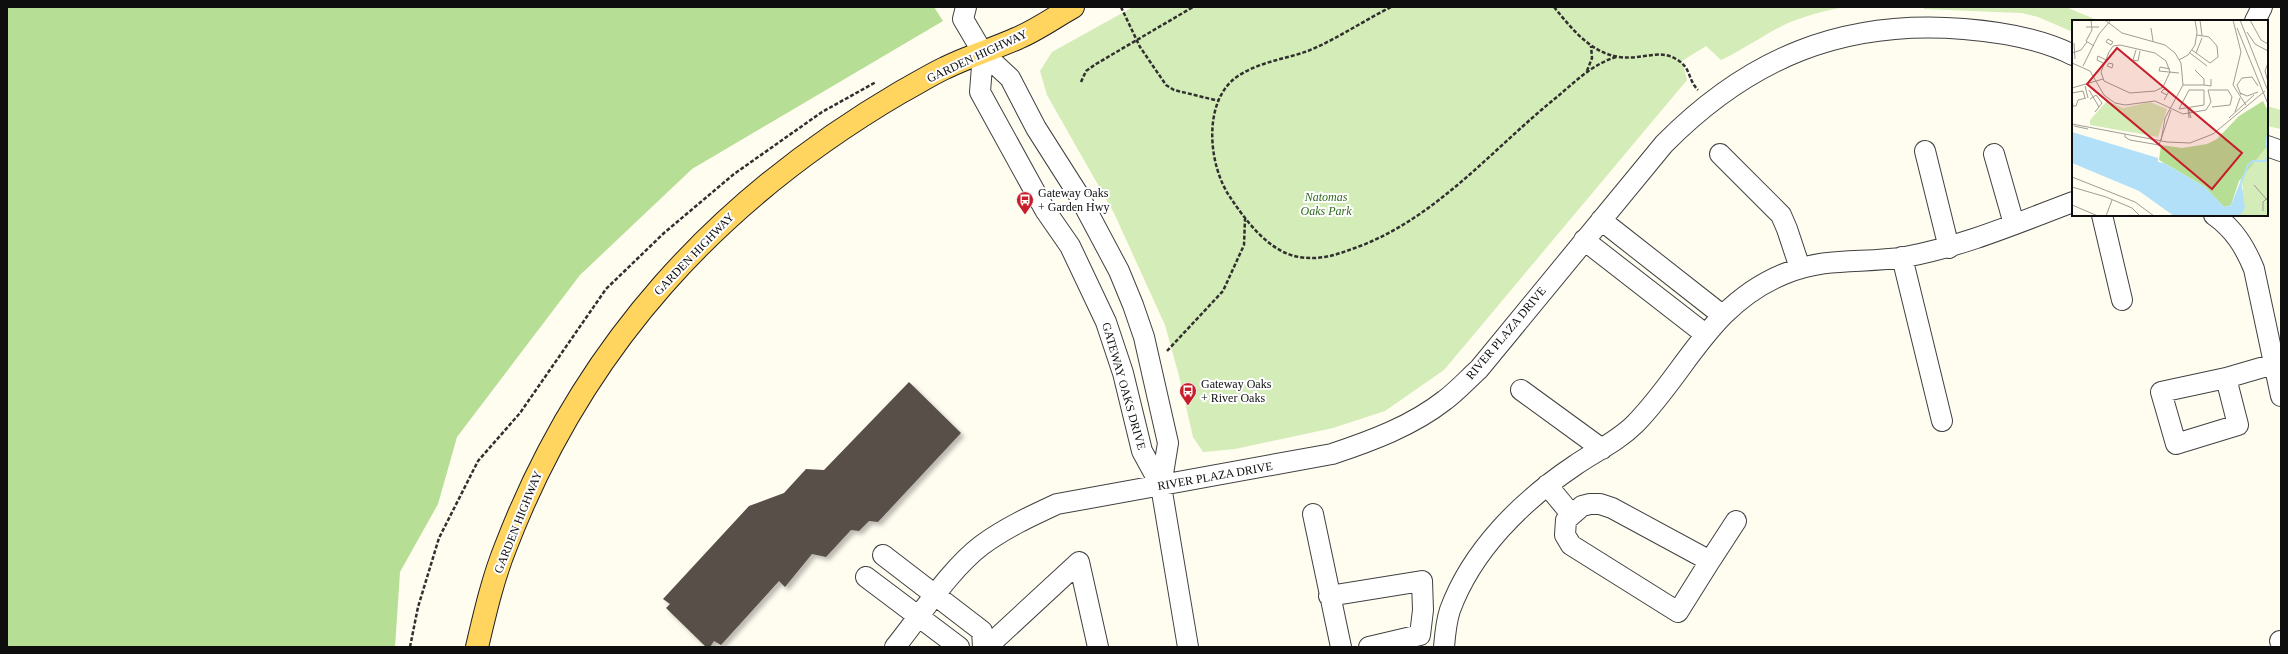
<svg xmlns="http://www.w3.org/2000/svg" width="2288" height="654" font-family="'Times New Roman',serif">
<defs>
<filter id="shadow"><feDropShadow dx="3.5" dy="3.5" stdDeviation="2" flood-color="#0004"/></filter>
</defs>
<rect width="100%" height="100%" fill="#fffcf0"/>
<path fill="#d4ecb7" d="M1133 7H1846C1826 10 1804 16 1786 24 1763 35 1743 50 1721 60L1706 46 1682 61 1687 80 1444 370 1385 411 1333 428 1235 449 1203 452 1193 437 1179 376 1165 325 1114 213 1047 95 1040 71 1052 52Z
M1924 7H2066L2099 21H2073V32L2038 17 2022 13 1924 9Z
M2267 106 2281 110V129L2267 126Z"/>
<path fill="#b7de95" d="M7 7H934L943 21 692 169 580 275 457 437 438 504 400 572 395 647H7Z"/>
<path fill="#584f4a" filter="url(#shadow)" d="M909 382 961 433 878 522 869 521 859 531 851 530 826 557 812 554 785 587 779 581 721 645 714 641 710 647H706L666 608 670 604 663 599 749 506 784 493 806 469 824 470Z"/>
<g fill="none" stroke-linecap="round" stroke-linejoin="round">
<g stroke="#414141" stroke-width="22">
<path id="minor" d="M966 7 963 19 983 53 1010 78 1036 128 1078 194 1119 271 1133 305 1144 337 1168 443 1161 486
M2255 21 2262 7
M983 53 980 92 1045 210 1070 246 1106 322 1123 373 1142 451 1161 486 1188 647
M2267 146 2281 151
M1925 151 1949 248
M1720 154 1781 215 1787 229 1800 268
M1994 154 2014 224
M2102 215 2122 300
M2214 215C2234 229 2245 247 2254 269L2281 396
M1601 220 1722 315
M1584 240 1705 334
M1902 257 1942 421
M2226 378 2238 425 2176 444 2161 392Z
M2226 378 2274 364
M1521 390 1602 449
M1547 485 1571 514
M1590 504H1600L1612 508 1710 561 1678 612 1571 545 1565 535 1566 520 1582 506Z
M1313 514 1341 647
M883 555 982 631 983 647
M1710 561 1736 521
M866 577 959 647
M1329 596 1422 581 1423 610 1420 635 1369 647
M2280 641H2281
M895 647C921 615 950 569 982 545 1005 528 1031 516 1057 504L1332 454C1371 441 1412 426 1445 400 1457 391 1468 379 1479 369L1664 144C1749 58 1843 19 1964 29 2001 32 2040 38 2073 55
M987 647 1079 562 1098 647
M1444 647C1445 635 1446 622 1450 610 1472 550 1522 501 1574 466 1594 452 1617 442 1635 424 1687 371 1709 305 1784 274 1828 256 1862 264 1905 257 1964 246 2017 223 2073 202"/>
</g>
<g stroke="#1f1f1f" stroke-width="24">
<path id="major" d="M477 647C485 613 493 578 506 546 583 346 717 200 901 92 916 84 930 75 945 68 969 56 994 49 1018 38 1037 30 1055 17 1073 7"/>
</g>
<path stroke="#303030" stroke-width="2.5" stroke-dasharray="4 2" stroke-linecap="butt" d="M1121 7 1140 47 1166 85 1174 90 1219 101
M1391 7C1363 21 1337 39 1308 51 1285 59 1259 62 1238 76 1202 100 1208 165 1230 197 1246 221 1269 252 1299 257 1323 261 1341 253 1363 245 1439 214 1490 152 1552 101 1572 85 1590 65 1616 57
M1554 7C1576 34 1598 62 1637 57 1650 56 1663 51 1676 59 1692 68 1687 79 1698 90
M1587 71 1592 58 1591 46
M1081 82 1086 71 1096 64 1193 7
M1167 351 1223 291 1244 245 1245 219
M410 647 418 607 439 538 478 461 520 413 606 289 664 233 734 174 822 112 876 82"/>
<use href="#minor" stroke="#fff" stroke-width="20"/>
<use href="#major" stroke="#ffd560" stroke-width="22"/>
</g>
<defs>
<g id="bus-pin" transform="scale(0.9)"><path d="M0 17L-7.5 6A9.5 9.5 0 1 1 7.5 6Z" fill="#c61e2a" stroke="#fff"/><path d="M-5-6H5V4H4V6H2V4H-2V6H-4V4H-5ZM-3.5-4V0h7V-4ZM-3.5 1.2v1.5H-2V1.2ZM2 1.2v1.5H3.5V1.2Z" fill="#fff"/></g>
</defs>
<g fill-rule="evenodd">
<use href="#bus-pin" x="1025" y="200"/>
<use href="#bus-pin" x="1188" y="391"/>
</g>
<g text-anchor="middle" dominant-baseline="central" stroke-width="4" stroke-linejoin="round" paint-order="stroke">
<g font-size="12" fill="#0e0e0e" stroke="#fff">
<text transform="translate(977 56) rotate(-25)">GARDEN HIGHWAY</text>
<text transform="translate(694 254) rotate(-46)">GARDEN HIGHWAY</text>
<text transform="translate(1506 333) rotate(-50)">RIVER PLAZA DRIVE</text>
<text transform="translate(1124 386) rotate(74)">GATEWAY OAKS DRIVE</text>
<text transform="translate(1215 476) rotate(-10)">RIVER PLAZA DRIVE</text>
<text transform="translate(518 522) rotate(-68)">GARDEN HIGHWAY</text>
</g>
<g font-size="12" fill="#0e0e0e" stroke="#fff" text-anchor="start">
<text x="1038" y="193">Gateway Oaks<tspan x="1038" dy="14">+ Garden Hwy</tspan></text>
<text x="1201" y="384">Gateway Oaks<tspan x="1201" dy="14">+ River Oaks</tspan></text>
</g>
<g font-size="12" font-style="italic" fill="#2d6a1b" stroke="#fff">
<text x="1326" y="197">Natomas<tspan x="1326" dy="14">Oaks Park</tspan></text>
</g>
</g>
<g transform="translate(2072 20)">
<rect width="196" height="196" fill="#fffcf0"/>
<path d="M35 81 51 88 78 82 95 89 86 117 18 105V100ZM196 126V196H162L167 193 171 167 168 159 188 132Z" fill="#d4ecb7"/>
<path d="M191 81 196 91V125L167 161 159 185 152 187 133 167 87 140 89 125 110 128 135 124 145 119 167 96Z" fill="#b7de95"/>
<path d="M0 112 86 138V142L92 143 133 167 152 187 159 185 169 160 173 188 169 194 162 196H102L67 171 0 143Z" fill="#b2e0f9"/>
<path fill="none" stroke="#b2e0f9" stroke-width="2" d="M196 114 194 124 196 130M169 163 176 145 181 141H193L196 138"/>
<path fill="none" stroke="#9f9d96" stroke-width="1" d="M19 0 20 10 14 21 22 26M33 0 50 13 93 25 103 33 109 43 111 65 93 98 89 121M128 0 130 16M161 0 169 32 161 65 174 85M168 0 196 71M178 0 189 20 196 24M14 7H27M79 8 81 21M165 8 196 84M175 12 183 24 196 31M36 19 41 22 39 25 34 22ZM2 23 3 39M48 25 83 33 94 41 98 52 91 67 83 71 58 73 32 61 29 52 37 32 41 26ZM64 30 61 40 66 41 68 31M120 30 138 43 146 37 145 26 137 17 125 15M0 33 9 30 15 22M118 33 135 46M124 33 130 18M107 40 116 35 123 25 125 12 123 0M0 43 18 51 32 75 43 83 53 85 83 81 111 94 134 90M37 43 41 44 40 48 35 46ZM196 43 193 51 196 62M33 44 25 40 26 36 34 40M11 46 27 14 39 0M98 49 88 47 87 51 107 53M123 50 132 59V65L139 66V59M111 65H132M13 66 16 78M0 68 31 59M17 70 27 87M117 70H132V85L107 89ZM0 73 11 71 13 78M168 73 175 76 186 72M169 75 165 65 170 58 180 57 186 66M0 78 1 86H4L6 80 14 78M18 79 24 75 30 83 23 92M92 80 95 75 97 71 92 69 89 72 95 75M134 90 139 82 136 70H156L160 77 158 85 140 87M163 92 168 78M117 98 116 88 119 98M157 98 182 75M0 104 95 122 118 123 141 114 193 71M2 106 16 109M53 114V117L58 120 87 125 99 90M0 157 63 182 82 196M182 165 196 181M0 167 34 177 60 188 68 196M0 185 26 196M191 191V182L196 177M34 196 40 180"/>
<path fill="#c61e2a" fill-opacity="0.15" stroke="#c61e2a" stroke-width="2" d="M45 28 170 133 140 169 15 64Z"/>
<rect width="196" height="196" fill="none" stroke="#0e0e0e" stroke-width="2"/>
</g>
<rect width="2288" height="654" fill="none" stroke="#0e0e0e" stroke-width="16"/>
</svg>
